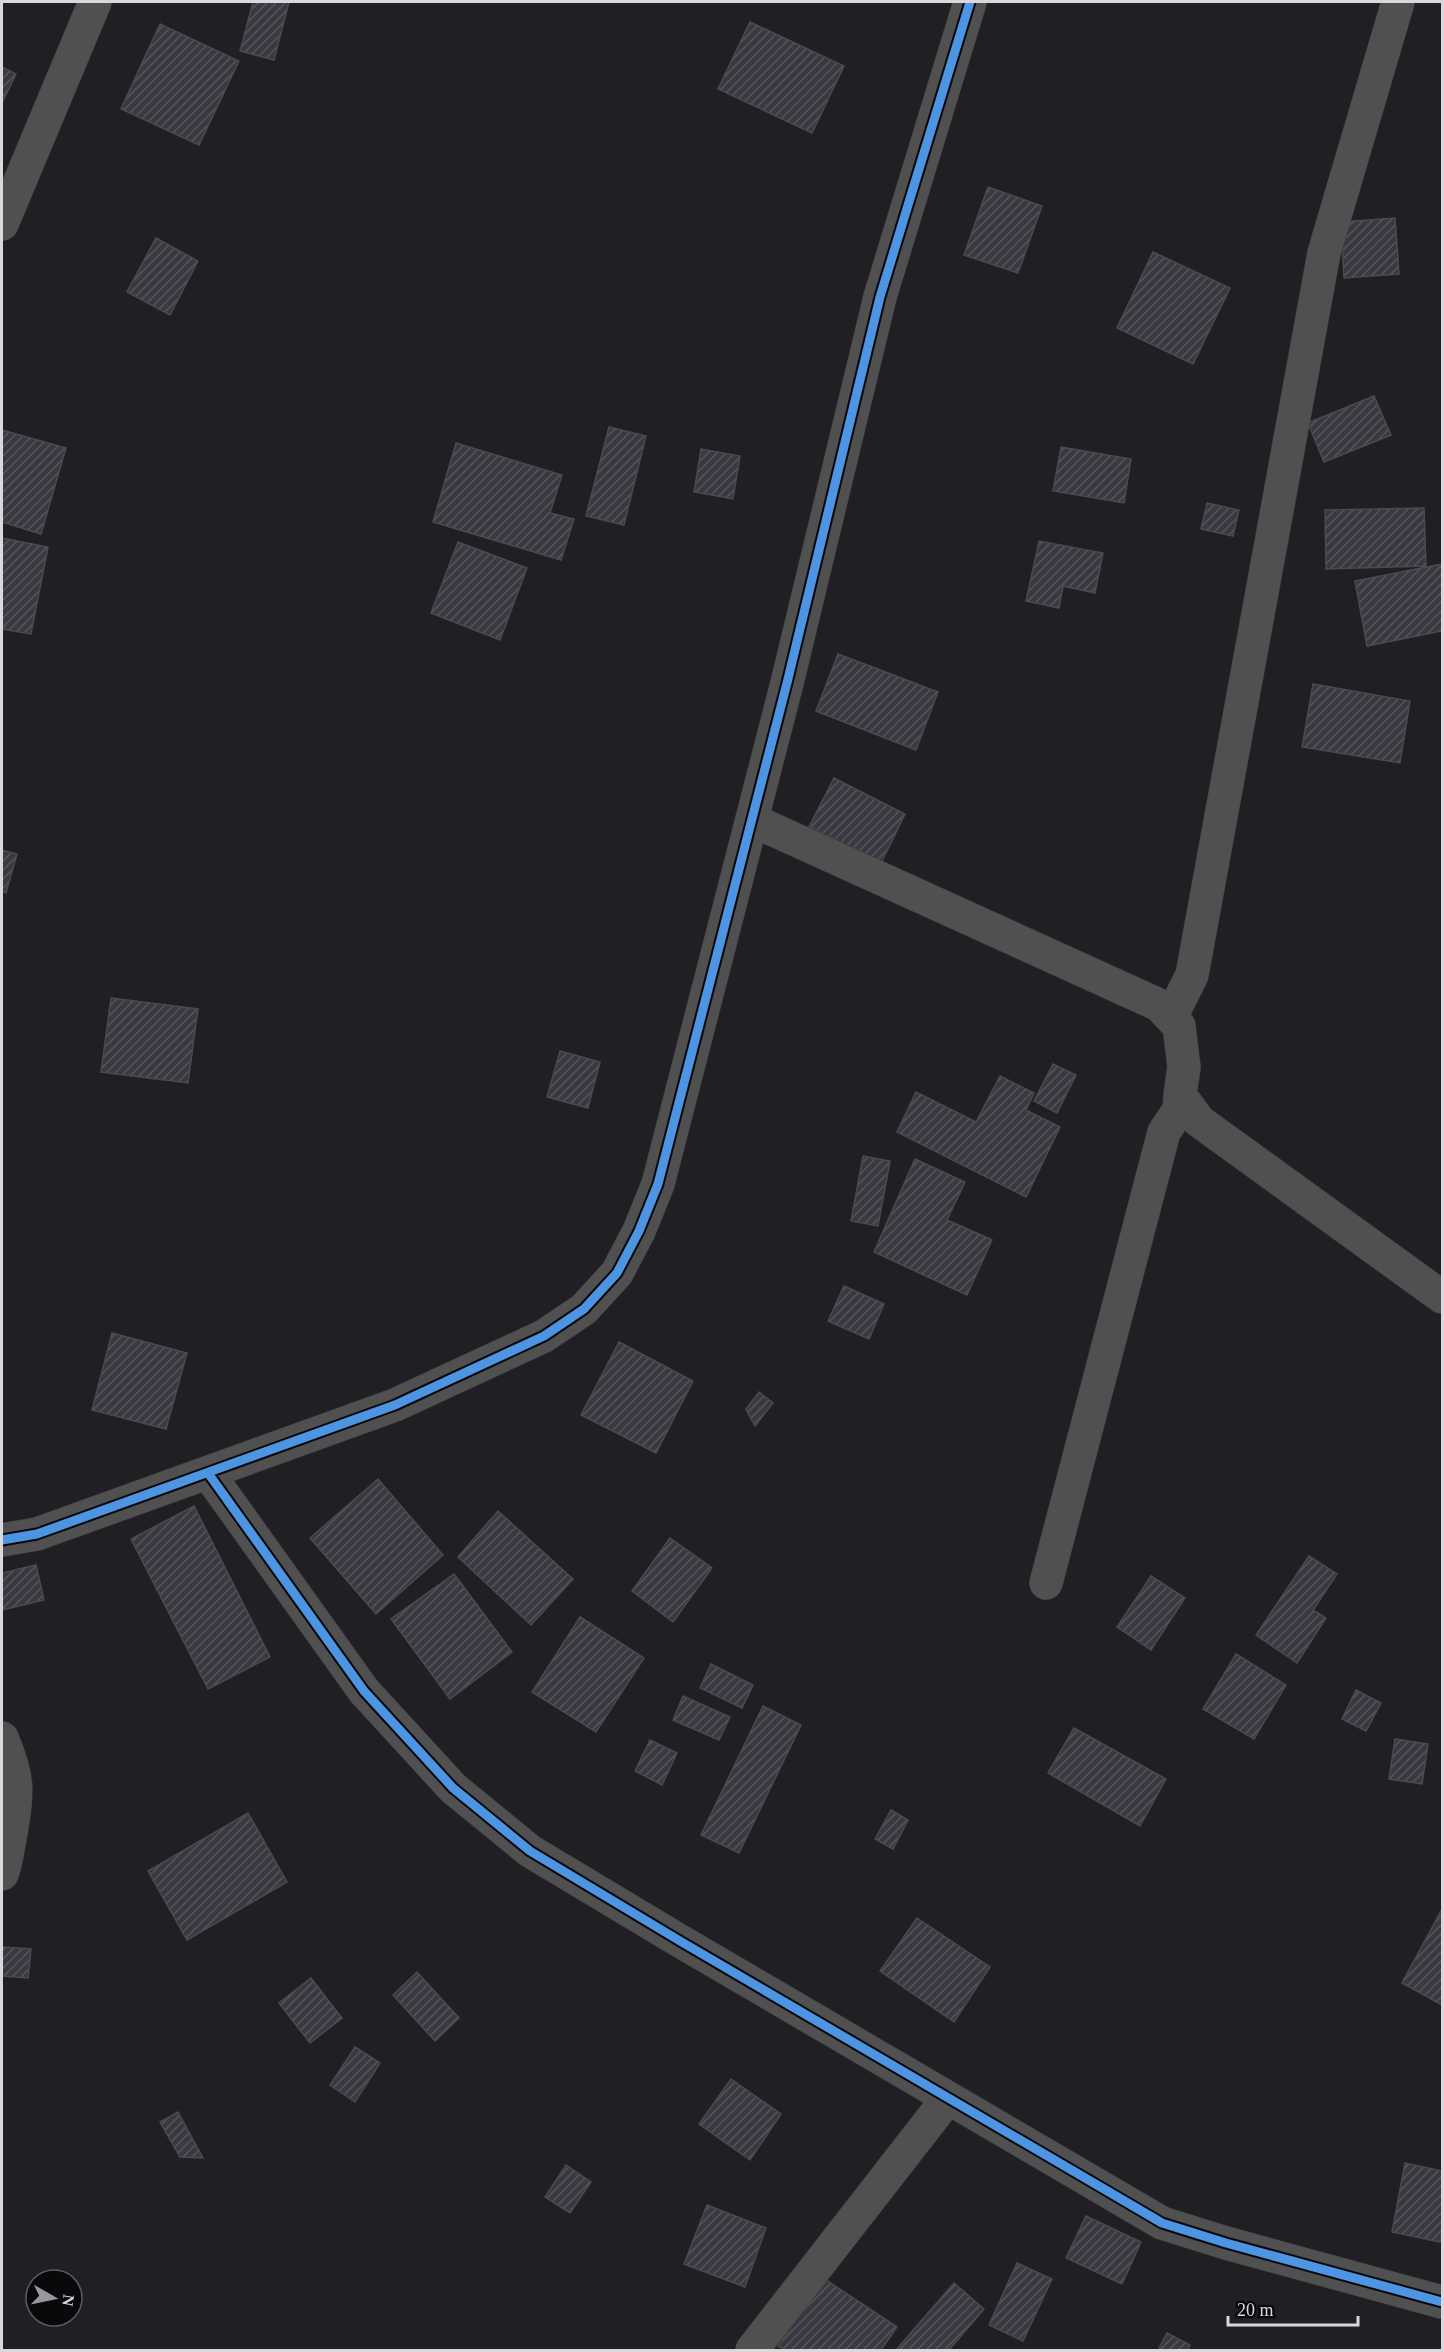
<svg xmlns="http://www.w3.org/2000/svg" width="1444" height="2352" font-family="'Times New Roman',serif">
<defs>
<pattern id="building-hatch" width="6" height="6" patternUnits="userSpaceOnUse" patternTransform="scale(1.5)"><rect width="6" height="6" fill="#3b3841"/><path d="M-1 1l2-2M0 6l6-6M5 7l2-2" fill="none" stroke="#57545c"/></pattern>
</defs>
<rect width="100%" height="100%" fill="#211f23"/>
<path fill="url(#building-hatch)" stroke="#4b4a4e" stroke-width="1.5" d="M253 2H289L274 60 240 51Z
M750 22 844 66 812 133 718 89Z
M160 24 239 61 199 145 121 109Z
M2 67 16 74 2 103Z
M988 187 1042 206 1018 273 964 255Z
M1395 218 1399 274 1344 278 1341 222Z
M156 238 198 261 170 315 127 292Z
M1153 252 1230 288 1193 364 1117 328Z
M1374 396 1391 435 1324 462 1308 423Z
M609 427 646 436 624 525 586 516Z
M2 430 66 448 41 534 2 522Z
M456 443 562 475 550 513 574 519 561 560 433 522Z
M1061 447 1131 459 1124 503 1053 491Z
M701 449 740 456 733 499 694 492Z
M1207 503 1239 510 1233 536 1201 529Z
M1424 508 1426 566 1326 569 1325 510Z
M2 538 48 547 31 634 2 629Z
M1039 541 1103 553 1095 593 1063 586 1059 608 1026 601Z
M458 542 527 568 500 640 431 613Z
M1442 564V631L1367 646 1355 581Z
M838 654 938 692 916 750 816 711Z
M1313 684 1410 701 1400 763 1302 747Z
M834 778 905 814 881 863 809 827Z
M2 850 17 854 6 893 2 891Z
M111 998 198 1009 188 1083 101 1072Z
M560 1051 600 1062 588 1108 547 1097Z
M1053 1064 1076 1075 1057 1113 1034 1101Z
M1000 1076 1034 1093 1026 1110 1060 1127 1026 1197 897 1132 916 1092 976 1122Z
M863 1156 890 1161 878 1226 851 1221Z
M915 1159 965 1182 947 1220 992 1240 967 1295 874 1252Z
M844 1286 884 1304 869 1339 828 1321Z
M112 1333 187 1353 166 1429 92 1410Z
M619 1342 693 1381 656 1453 581 1415Z
M759 1392 773 1403 755 1426 746 1409Z
M378 1479 443 1555 376 1614 310 1538Z
M194 1506 270 1657 208 1689 131 1539Z
M498 1511 573 1579 531 1625 458 1557Z
M670 1538 712 1568 673 1622 632 1591Z
M1309 1556 1337 1574 1313 1610 1326 1618 1297 1663 1256 1635Z
M36 1565 44 1600 2 1610V1573Z
M454 1574 512 1652 450 1699 391 1619Z
M1151 1576 1185 1598 1151 1650 1117 1627Z
M580 1617 644 1658 596 1732 532 1692Z
M1236 1654 1286 1685 1254 1739 1203 1709Z
M711 1664 753 1685 742 1708 700 1688Z
M1356 1690 1381 1703 1366 1731 1342 1719Z
M683 1696 730 1717 719 1740 673 1720Z
M763 1706 801 1725 739 1853 701 1835Z
M1074 1728 1166 1779 1140 1826 1048 1773Z
M1395 1739 1428 1744 1422 1784 1389 1779Z
M650 1740 677 1753 662 1785 635 1771Z
M891 1810 908 1820 893 1849 875 1839Z
M248 1813 287 1882 187 1940 148 1871Z
M1442 1909V2005L1402 1983Z
M917 1918 990 1967 954 2022 880 1971Z
M2 1947 31 1949 28 1978 2 1976Z
M417 1972 459 2018 435 2041 393 1995Z
M311 1978 342 2018 310 2043 279 2003Z
M355 2047 380 2063 355 2102 330 2085Z
M731 2079 781 2114 750 2160 699 2124Z
M178 2112 203 2158 180 2157 160 2122Z
M1405 2163 1442 2171V2231L1440 2242 1392 2232Z
M566 2165 591 2182 570 2213 545 2197Z
M707 2205 766 2228 745 2287 684 2264Z
M1086 2216 1141 2242 1122 2284 1066 2258Z
M1017 2263 1052 2279 1023 2341 989 2325Z
M823 2278 897 2327 881 2350H785L778 2346Z
M954 2283 984 2309 949 2350H896Z
M1167 2333 1190 2345 1188 2350H1158Z"/>
<g fill="none" stroke-linecap="round" stroke-linejoin="round">
<g stroke="#3b3a3c" stroke-width="34">
<path id="street" d="M2 224 95 2
M752 820 1159 1005 1179 1026 1184 1067 1180 1095 1199 1121 1442 1297
M1171 1017 1192 975 1324 253 1398 2
M208 1473 364 1691 453 1788 530 1851 680 1941 1162 2223 1226 2243 1442 2302
M2 1540 37 1534 395 1405 544 1336 584 1309 617 1273 639 1231 658 1184 787 683 880 297 970 2
M1046 1583 1164 1132 1179 1110 1180 1095
M2 1738C19 1778 18 1790 11 1833 8 1847 7 1861 2 1874
M752 2350 948 2098"/>
</g>
<use href="#street" stroke="#505050" stroke-width="33"/>
<g stroke="#09090b" stroke-width="13">
<path id="cycleway" d="M208 1473 364 1691 453 1788 530 1851 680 1941 1162 2223 1226 2243 1442 2302
M2 1540 37 1534 395 1405 544 1336 584 1309 617 1273 639 1231 658 1184 787 683 880 297 970 2"/>
</g>
<use href="#cycleway" stroke="#4d94e3" stroke-width="9"/>
</g>
<rect width="1444" height="2352" fill="none" stroke="#d9d8dd" stroke-width="6"/>
<g transform="translate(54 2298) rotate(99)"><circle r="28" fill="#09090b" stroke="#5c5c5f" stroke-width="1.5"/>
<path d="M0-4.5L10 22L0 15L-10 22Z" fill="#99979c"/>
<text y="-9" font-size="16" font-weight="bold" text-anchor="middle" fill="#d9d8dd">N</text>
</g>
<path d="M1228 2316v9h130v-9" fill="none" stroke="#d9d8dd" stroke-width="3"/>
<text x="1237" y="2316" font-size="18" fill="#d9d8dd" stroke="#09090b" stroke-width="4.5" paint-order="stroke">20 m</text>
</svg>
